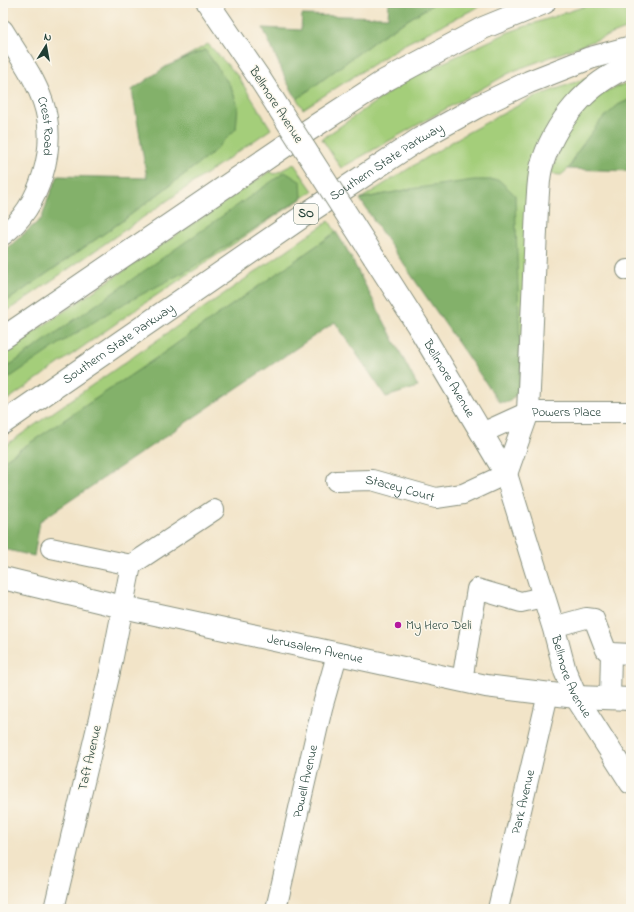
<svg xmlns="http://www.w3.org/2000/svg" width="634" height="912" font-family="'Indie Flower',sans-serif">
<rect width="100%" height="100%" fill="#fbf7ec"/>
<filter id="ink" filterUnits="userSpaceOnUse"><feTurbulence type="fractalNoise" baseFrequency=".025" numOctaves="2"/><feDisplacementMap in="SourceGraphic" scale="8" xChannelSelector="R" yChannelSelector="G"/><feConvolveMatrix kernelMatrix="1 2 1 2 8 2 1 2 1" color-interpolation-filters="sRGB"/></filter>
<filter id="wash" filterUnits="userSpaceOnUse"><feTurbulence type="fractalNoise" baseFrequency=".012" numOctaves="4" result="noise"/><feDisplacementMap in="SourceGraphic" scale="16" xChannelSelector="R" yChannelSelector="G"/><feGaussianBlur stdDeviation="0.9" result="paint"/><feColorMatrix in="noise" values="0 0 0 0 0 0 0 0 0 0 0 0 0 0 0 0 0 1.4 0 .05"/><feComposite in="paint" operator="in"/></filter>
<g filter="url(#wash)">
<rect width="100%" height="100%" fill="#f2e4c8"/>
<path fill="#a4ce7a" stroke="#628657" d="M435 3H486L403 45 303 109 297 99 380 37Z
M594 3H631V27L513 71 341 168 322 139 408 79 509 32Z
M208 44 237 75 271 129 3 314V304L125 219 210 155 238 107 231 87 205 50 180 60Z
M587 78 589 82 534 162 521 380 411 189 360 199 463 135 534 97Z
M631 81V99L618 105 575 155C571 166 570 168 561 175L551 174 564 135 590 98Z
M294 164 313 191 145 303 3 403V353L270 171 274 174Z
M329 221 336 232 152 361 3 461V447Z"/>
<path fill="#83b16a" stroke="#51774f" d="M389 3H435L380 37 297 99 287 82 263 28 301 30 302 15 388 17Z
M205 50 231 87 238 106 236 129 210 155 125 219 3 304V252L42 218 49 196 58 176 147 178 132 90 167 66Z
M631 99V171L568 169 571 166 575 155 600 121 618 105Z
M285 172 301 182 302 198 190 269 116 308 62 342 3 382V370Z
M474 180H499L515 195 521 380 517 394 509 402H499L378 227 360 199 411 189Z
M336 232 346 248 418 387 386 397 335 322 40 521 34 556 3 549V461L152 361Z"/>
</g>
<g filter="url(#ink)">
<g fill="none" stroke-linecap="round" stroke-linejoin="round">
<g stroke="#88907e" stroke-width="22">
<g id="minor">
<path id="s1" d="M3 30C17 53 34 76 43 102 58 146 41 206 3 235"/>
<path d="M627 270H631"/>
<path id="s2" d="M482 433 528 412H631"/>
<path id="s3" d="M336 481 372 480 436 498 463 494 506 474"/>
<path d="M51 548 131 565 110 672 54 909"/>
<path d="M131 565 214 510"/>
<path d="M553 627 586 618 594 619 606 650 611 653 631 654"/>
<path d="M462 681 477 589 521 602 543 597"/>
<path d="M610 698 611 653"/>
<path id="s4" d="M276 909 322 708 337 655"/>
<path id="s5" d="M498 909 548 694"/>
</g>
</g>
<g stroke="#88907e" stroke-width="24">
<g id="major">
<path d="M208 3 260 79"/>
<path id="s6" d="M374 257 418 326 506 474 554 629 565 671 576 697 631 783"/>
<path id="s7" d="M3 578 123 607 486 686 576 697 631 699"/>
</g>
</g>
<g stroke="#88907e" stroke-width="24">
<g id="highway">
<path d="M3 338 298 137 384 81 483 28 544 3"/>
<path id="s8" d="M3 423 312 210 421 138 477 107 529 82 590 58 631 47"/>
<path d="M506 474 528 412 537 208C538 195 538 181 541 168 553 124 587 82 631 66"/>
</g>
</g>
<use href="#minor" stroke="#fff" stroke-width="20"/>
<use href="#major" stroke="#fff" stroke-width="22"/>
<use href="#highway" stroke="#fff" stroke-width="22"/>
<g stroke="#88907e" stroke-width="24" stroke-linecap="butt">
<path id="major-bridge" d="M260 79 374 257"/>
</g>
<use href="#major-bridge" stroke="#fff" stroke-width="22"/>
</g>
</g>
<circle fill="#b5179e" stroke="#fbf7ec" stroke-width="1.5" cx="398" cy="625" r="4"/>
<g text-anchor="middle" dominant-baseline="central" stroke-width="3" stroke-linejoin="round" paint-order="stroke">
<rect fill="#fbf7ec" stroke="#61756b" stroke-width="1" x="294" y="204" width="24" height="20" rx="3"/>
<g font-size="12" font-weight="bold" fill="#1f3d34">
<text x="306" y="214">SO</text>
</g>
<g font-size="13" fill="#1f3d34" stroke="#fbf7ec">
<text transform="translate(276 105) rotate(57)">Bellmore Avenue</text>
<text stroke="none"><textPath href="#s1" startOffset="107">Crest Road</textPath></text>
<text stroke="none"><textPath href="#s8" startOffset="464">Southern State Parkway</textPath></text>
<text stroke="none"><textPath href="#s8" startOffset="140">Southern State Parkway</textPath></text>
<text stroke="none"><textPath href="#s6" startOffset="143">Bellmore Avenue</textPath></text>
<text stroke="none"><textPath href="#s2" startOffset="89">Powers Place</textPath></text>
<text stroke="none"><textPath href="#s3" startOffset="65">Stacey Court</textPath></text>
<text stroke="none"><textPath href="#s7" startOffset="320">Jerusalem Avenue</textPath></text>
<text stroke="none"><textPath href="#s6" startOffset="467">Bellmore Avenue</textPath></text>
<text transform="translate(90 758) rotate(-77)">Taft Avenue</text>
<text stroke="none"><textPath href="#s4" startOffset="131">Powell Avenue</textPath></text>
<text stroke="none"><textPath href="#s5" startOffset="110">Park Avenue</textPath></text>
</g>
<g font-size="13" fill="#1f3d34" stroke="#fbf7ec" text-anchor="start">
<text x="406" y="625">My Hero Deli</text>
</g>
</g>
<rect width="634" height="912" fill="none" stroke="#fbf7ec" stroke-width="16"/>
<g transform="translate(46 46) rotate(11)" stroke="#fbf7ec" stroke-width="3" paint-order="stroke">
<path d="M0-3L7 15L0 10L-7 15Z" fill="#1f3d34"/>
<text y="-6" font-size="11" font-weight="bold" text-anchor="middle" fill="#1f3d34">N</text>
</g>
</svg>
